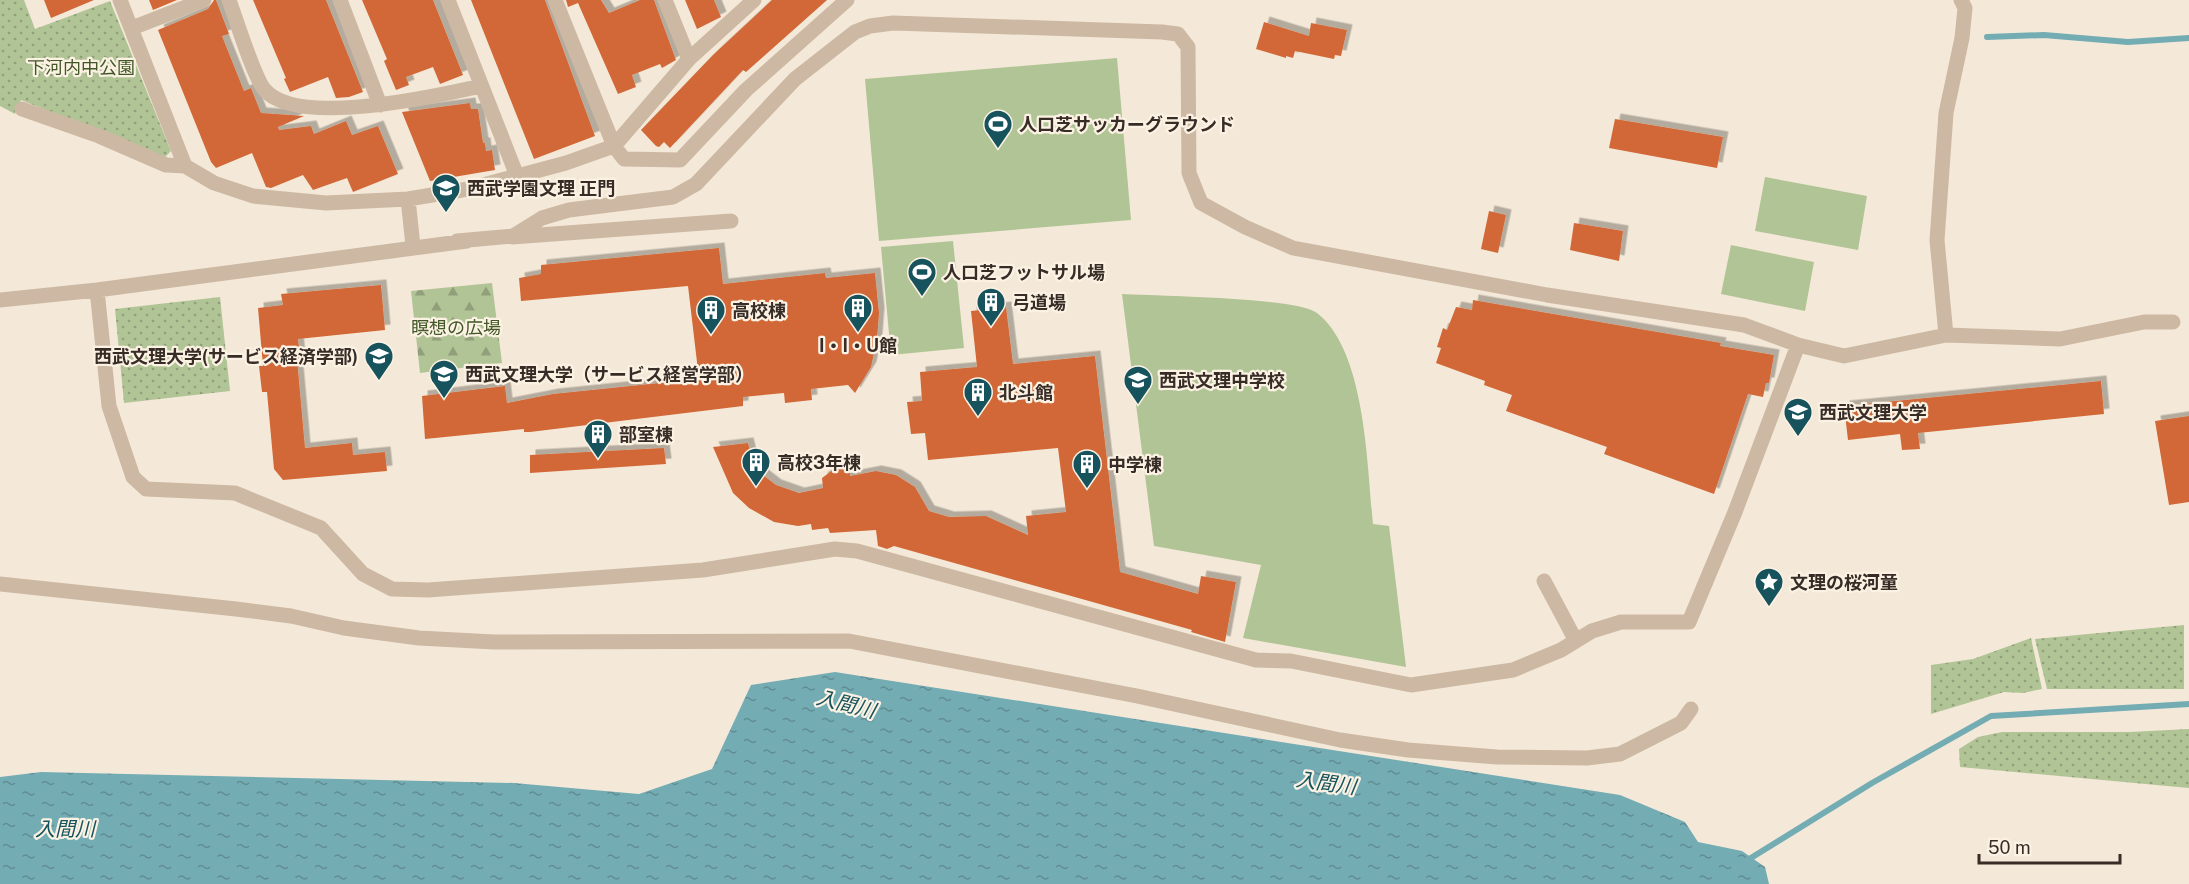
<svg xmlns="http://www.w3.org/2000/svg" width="2189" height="884" font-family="'Public Sans','Noto Sans JP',sans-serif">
<defs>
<pattern id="forest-firs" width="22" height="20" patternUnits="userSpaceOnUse" patternTransform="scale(1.5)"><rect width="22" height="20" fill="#b1c496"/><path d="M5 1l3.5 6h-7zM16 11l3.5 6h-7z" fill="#919f7a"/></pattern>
<pattern id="park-dots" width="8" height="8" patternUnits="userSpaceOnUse" patternTransform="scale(1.5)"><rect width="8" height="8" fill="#b1c496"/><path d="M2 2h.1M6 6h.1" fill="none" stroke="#919f7a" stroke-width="1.8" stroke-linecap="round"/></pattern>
<pattern id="water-ripples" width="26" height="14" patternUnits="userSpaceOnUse" patternTransform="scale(1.5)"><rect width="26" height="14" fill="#74acb4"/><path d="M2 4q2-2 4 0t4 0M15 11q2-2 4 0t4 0" fill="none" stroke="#608c92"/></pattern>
<filter id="shadow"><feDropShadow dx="5.5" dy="-5.5" stdDeviation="0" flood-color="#0004"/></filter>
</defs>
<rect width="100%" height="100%" fill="#f4e9d8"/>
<path fill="#b1c496" d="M1117 58 1131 220 879 241 865 79Z
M1765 177 1867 196 1858 250 1755 231Z
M953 241 964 348 891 355 881 247Z
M1731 245 1814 262 1805 311 1721 294Z
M1122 294C1155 296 1296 297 1317 313 1366 351 1367 466 1373 524L1389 526 1406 667 1243 638 1261 565 1154 546Z"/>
<path fill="url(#forest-firs)" d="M492 283 502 363 420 373 411 291Z"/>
<path fill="url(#park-dots)" d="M0 0H24L35 29 110 1 171 151 165 157 21 100 15 114 0 106Z
M220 297 230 391 124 403 115 309Z
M2184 625V689H2047L2035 639Z
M2031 638 2042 689 2023 693 2004 692 1931 714V665L1973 659Z
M2189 729V788L1960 767 1959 749 1978 737 2002 732H2130Z"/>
<path fill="url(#water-ripples)" d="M835 672 1620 795 1685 822 1698 842 1742 851 1765 867 1769 884H0V777L41 772 514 783 639 794 712 769 751 685Z"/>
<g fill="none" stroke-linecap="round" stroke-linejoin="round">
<path stroke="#74acb4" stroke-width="6" d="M1987 37 2044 35 2128 42 2189 38
M1746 861 1872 783 1991 716 2189 704"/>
</g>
<path fill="#d26837" filter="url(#shadow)" d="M44 0H94L51 18Z
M149 0H177L153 10Z
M214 0H216L229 34 222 36 244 91 251 88 261 113 304 116 278 127 279 130 311 126 314 134 346 121 352 135 378 126 398 174 353 192 347 178 313 190 303 175 271 188 266 187 252 153 216 168 211 162 158 30 208 9Z
M253 0H326L363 92 349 97 336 98 328 77 290 92 284 79 286 78Z
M362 0H433L463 75 440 84 433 67 406 77 409 85 396 90 384 61 387 59Z
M471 0H545L595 136 534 159Z
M566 0H601L609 13 640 0H654L676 60 662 68 660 64 632 75 636 87 618 94 578 3 568 7Z
M685 0H714L721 17 697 29Z
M772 0H827L746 72 743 70 670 148 664 142 659 147 656 146 641 130 713 55Z
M1264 22 1309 36 1311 23 1347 30 1341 56 1335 55 1334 59 1295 51 1293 58 1286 56V58L1256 49Z
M470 103 471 109H478L483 143H485L486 151 492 150 495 170 430 181 402 112Z
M1615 119 1723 137 1717 168 1609 148Z
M1489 211 1506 215 1498 253 1481 249Z
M1574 223 1623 231 1619 261 1570 250Z
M719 248 723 284 825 273 826 278 875 273 879 313 877 339 871 367 855 393 848 385 811 389 812 400 785 403 784 393 743 397V406L530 432H524V429L425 439 422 396 505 386 507 403 553 394 699 379 688 286 521 301 519 278 541 274V265Z
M381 285 385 330 298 339 300 359H297L305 448 352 443 353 455 385 452 387 471 283 480 274 469 267 392H262L259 366H263L258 308 283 305 281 294Z
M1473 300 1721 343 1720 346 1774 355 1769 383H1766L1763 397 1748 394 1714 494 1604 454 1607 447 1506 411 1512 395 1484 385 1485 381 1436 363 1441 348 1437 347 1443 328 1447 330 1456 307 1472 310Z
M1006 307 1013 364 1095 356 1120 572 1198 594 1201 576 1236 582 1225 642 1191 632 1192 630 894 546 887 549 878 546 876 530 830 533 828 528 812 530 811 524 798 526 774 522 749 508 733 493 713 447 748 443 751 455 763 475 776 485 799 493 823 488 822 478 849 458 850 476 876 471 896 475 915 487 929 511 949 517 986 516 1028 535 1026 516 1066 512 1058 448 928 460 925 433 911 434 907 402 922 401 920 372 977 367 971 311Z
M2101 381 2104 414 1918 433 1920 449 1902 450 1900 434 1848 440 1844 406Z
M2189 416V502L2169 505 2155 421Z
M664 448 666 464 530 473V455Z"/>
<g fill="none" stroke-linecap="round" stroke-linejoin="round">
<path stroke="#cdb9a3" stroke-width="15" d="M120 0 185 166 214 183 253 196 326 203 408 199 468 189 566 163 614 146 624 159 680 160 746 90 847 0
M229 0C236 19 254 77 264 89 295 128 437 96 481 86
M340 0 380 105
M448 0 517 176
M555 0 614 146 689 59 754 0
M665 0 689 59
M132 28 204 0
M22 109 99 136 166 165 185 166
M408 199 413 246
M512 237 731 221
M457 241 513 236 542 218 569 210 673 197 696 184 795 79 855 32 870 26 893 23 1162 32 1178 34 1188 47 1189 173 1201 203 1245 227 1293 248 1547 295 1744 325 1798 345
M97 290 109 406 133 477 146 489 235 493 321 528 363 574 392 589 428 590 703 570 835 549 857 551 1256 660 1291 661 1411 685 1513 670 1561 650 1592 631 1621 622H1689L1735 512 1798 345 1844 356 1946 335 2060 339 2144 322H2173
M0 300 97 290 467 241
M1946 335 1937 240 1946 113 1962 38 1965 8 1961 0
M1544 581 1576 641
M0 584 236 609 291 616 344 628 419 638 494 642 849 641 1137 696 1340 740 1408 750 1497 757 1587 758 1620 754 1681 723 1691 709"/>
</g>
<defs>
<g id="stadium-pin" transform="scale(1.5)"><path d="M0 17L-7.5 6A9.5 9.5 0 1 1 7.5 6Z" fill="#17535c" stroke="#fbf2e4"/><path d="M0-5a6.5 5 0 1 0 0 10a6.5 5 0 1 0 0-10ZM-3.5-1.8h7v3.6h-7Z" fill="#fff"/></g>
<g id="university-pin" transform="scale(1.5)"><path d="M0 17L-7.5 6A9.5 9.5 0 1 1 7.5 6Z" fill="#17535c" stroke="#fbf2e4"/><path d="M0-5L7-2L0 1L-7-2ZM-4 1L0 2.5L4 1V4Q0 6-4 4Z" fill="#fff"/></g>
<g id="building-pin" transform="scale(1.5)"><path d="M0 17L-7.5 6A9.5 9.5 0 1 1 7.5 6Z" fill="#17535c" stroke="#fbf2e4"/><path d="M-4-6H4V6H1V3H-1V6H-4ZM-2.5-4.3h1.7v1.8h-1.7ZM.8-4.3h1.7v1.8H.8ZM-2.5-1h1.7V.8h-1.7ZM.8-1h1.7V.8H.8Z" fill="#fff"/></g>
<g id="school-pin" transform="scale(1.5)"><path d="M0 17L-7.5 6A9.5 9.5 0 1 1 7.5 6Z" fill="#17535c" stroke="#fbf2e4"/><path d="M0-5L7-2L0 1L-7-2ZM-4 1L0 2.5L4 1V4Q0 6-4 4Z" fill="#fff"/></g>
<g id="sight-pin" transform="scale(1.5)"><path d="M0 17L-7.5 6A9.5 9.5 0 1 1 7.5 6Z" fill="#17535c" stroke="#fbf2e4"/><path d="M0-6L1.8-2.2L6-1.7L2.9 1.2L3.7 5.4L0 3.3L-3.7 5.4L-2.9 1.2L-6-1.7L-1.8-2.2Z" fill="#fff"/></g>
</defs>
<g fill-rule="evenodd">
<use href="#stadium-pin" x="998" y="124"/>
<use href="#university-pin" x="446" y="188"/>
<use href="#stadium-pin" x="922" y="272"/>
<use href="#building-pin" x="991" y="302"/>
<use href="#building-pin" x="858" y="308"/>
<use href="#building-pin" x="711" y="310"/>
<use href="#school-pin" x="379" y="356"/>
<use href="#university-pin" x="444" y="374"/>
<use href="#school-pin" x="1138" y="380"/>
<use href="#building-pin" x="978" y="392"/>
<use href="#school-pin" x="1798" y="412"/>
<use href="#building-pin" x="598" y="434"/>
<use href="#building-pin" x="756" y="462"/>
<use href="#building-pin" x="1087" y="464"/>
<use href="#sight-pin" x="1769" y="582"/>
</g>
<g text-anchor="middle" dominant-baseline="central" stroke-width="4.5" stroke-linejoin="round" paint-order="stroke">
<g font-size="18" fill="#425827" stroke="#fbf2e4">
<text x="81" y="67">下河内中公園</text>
<text x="456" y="327">瞑想の広場</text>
</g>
<g font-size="18" font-weight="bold" fill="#372c26" stroke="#fbf2e4" text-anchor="start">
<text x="1019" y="124">人口芝サッカーグラウンド</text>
<text x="467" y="188">西武学園文理 正門</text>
<text x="943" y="272">人口芝フットサル場</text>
<text x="1012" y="302">弓道場</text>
<text x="732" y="310">高校棟</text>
<text x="858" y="345" text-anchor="middle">I・I・U館</text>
<text x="358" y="356" text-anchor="end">西武文理大学(サービス経済学部)</text>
<text x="465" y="374">西武文理大学（サービス経営学部）</text>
<text x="1159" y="380">西武文理中学校</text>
<text x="999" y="392">北斗館</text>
<text x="1819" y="412">西武文理大学</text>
<text x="619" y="434">部室棟</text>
<text x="777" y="462">高校3年棟</text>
<text x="1108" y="464">中学棟</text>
<text x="1790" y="582">文理の桜河童</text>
</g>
<g font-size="20" font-style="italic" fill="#17535c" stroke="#fbf2e4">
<text transform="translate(846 704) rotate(14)">入間川</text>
<text transform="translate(1326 783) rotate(8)">入間川</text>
<text x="65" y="829">入間川</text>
</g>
</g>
<path d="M1979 854v9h141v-9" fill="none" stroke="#372c26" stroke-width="3"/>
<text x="1988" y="854" font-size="18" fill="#372c26" stroke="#fbf2e4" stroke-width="4.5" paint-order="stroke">50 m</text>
</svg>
